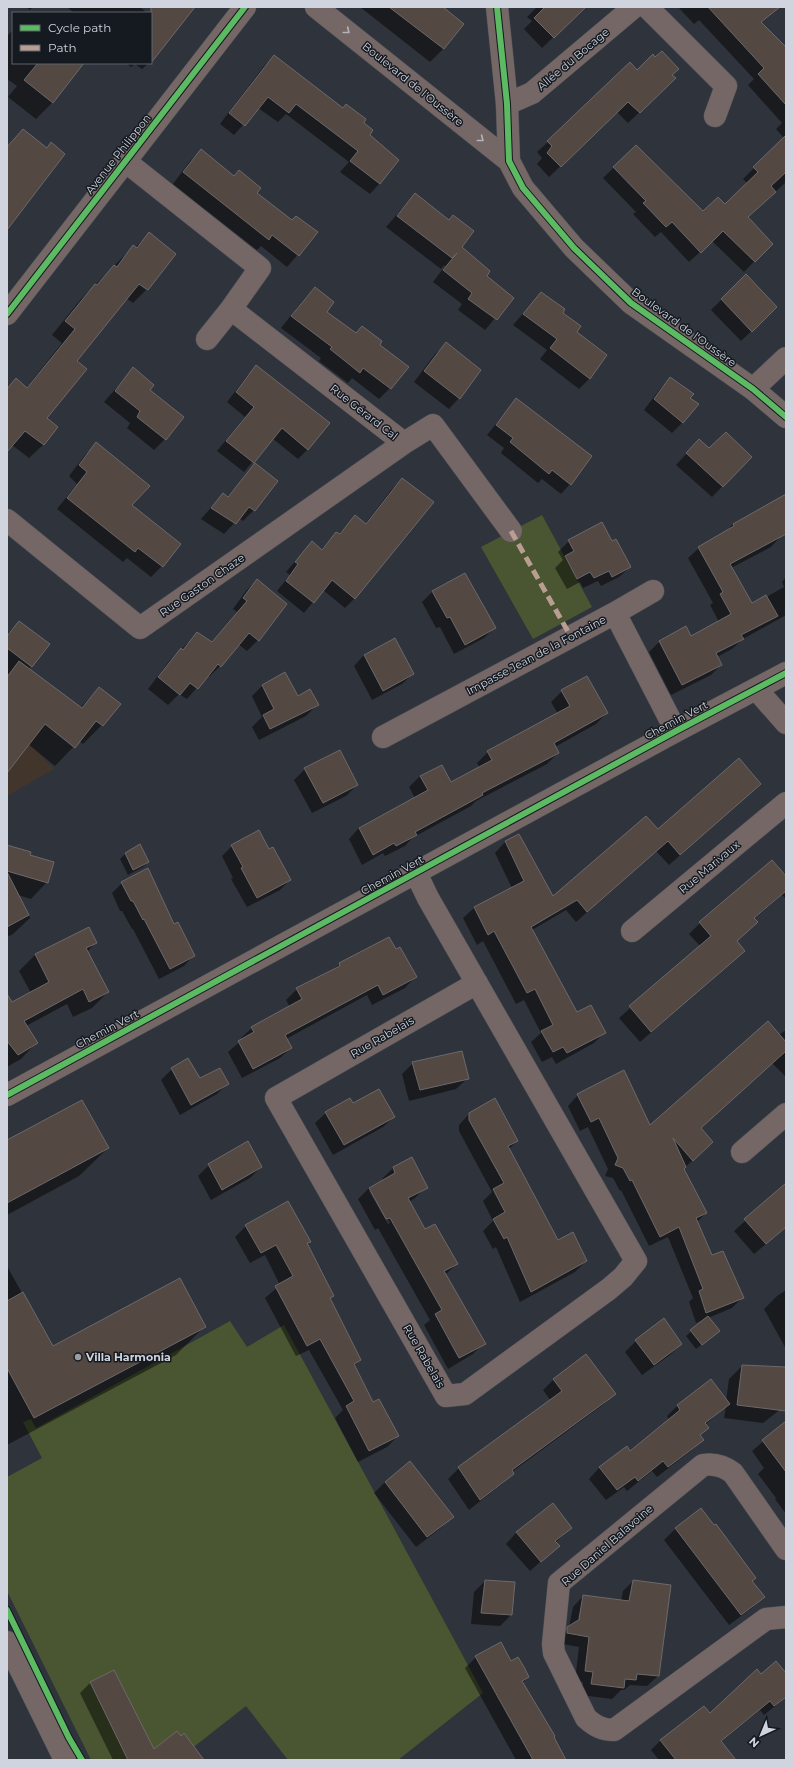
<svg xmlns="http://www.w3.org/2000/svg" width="793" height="1767" font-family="Montserrat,sans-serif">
<rect width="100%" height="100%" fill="#2f333b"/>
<path fill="#42352c" d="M7 719 54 769 7 796Z"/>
<path fill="#4a5631" d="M542 515 592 607 533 639 481 547Z
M230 1321 247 1347 284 1325 483 1693 398 1760H288L246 1706 177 1760H91L7 1591V1477L42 1458 23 1422 31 1419 36 1428Z"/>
<path fill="#0007" fill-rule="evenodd" d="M26 7H33L30 10Z
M67 7H140L147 13H74Z
M360 7H442L462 24 443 49 430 62Z
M537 7H585L542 48 524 29 532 21 527 17Z
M678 7H759L767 16 760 23 786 48V182L747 218 771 244 744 272 712 241 689 262 661 232 655 237 633 214 636 212 603 178 636 146 703 213 725 206 748 184 743 179 784 138 776 129 782 123 748 85 754 79 699 20 694 24Z
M13 30V63H68L77 70 52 103 36 119 8 97 17 86 7 79V36Z
M274 56 362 123 369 136 380 183 370 194 340 172 349 162 286 114 278 122 258 108 234 135 220 124 264 66Z
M126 63H149L142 69 135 64 131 67Z
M637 71 671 75 664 89 628 123 617 112 549 177 537 164 542 158 537 152 548 142Z
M201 150 292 221 317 233 287 267 261 246 257 250 173 184 190 161Z
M415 194 485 276 512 298 485 330 458 310 462 304 433 282 445 266 444 265 441 269 386 227Z
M149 234 174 254 147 290V288L135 281 146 290 133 303 126 298 75 361 45 418 57 427 43 445 29 458 12 445 7 451V391L26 388 62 343 52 335 81 299 133 247 135 248Z
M746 275 776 307 741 341 711 310Z
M315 288 326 312 355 334 379 345 390 388 379 399 352 378 348 383 319 361 321 358 281 328 304 299Z
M541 293 562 313 576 332 606 355 589 379 579 389 540 359 547 350 513 325Z
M446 344 459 398 449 409 414 382 435 354Z
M257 367 308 449 298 459 272 438 244 472 217 451 245 417 227 402 247 376Z
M133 369 165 439 154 450 127 428 130 423 104 402Z
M670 378 689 398 683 422 672 433 644 410 660 389Z
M516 399 570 484 561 494 542 479 538 483 501 453 504 448 487 435Z
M96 444 162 566 151 577 127 558 123 562 57 509 77 484 69 476 85 455Z
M709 449 751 457 712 497 676 465 689 451Z
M255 464 277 481 254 510 243 521 239 518 224 534 201 519 223 494 227 497Z
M402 479 355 598 345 608 323 590 304 613 277 591 290 575 286 572 312 542 321 550 336 533 338 535 355 516 365 524 392 489Z
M783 497 786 504V534L780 537 771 547 731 568 752 605 784 587 782 582 786 577V615L743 639 732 649 717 657 721 665 711 675 671 695 649 652 660 641 691 638 719 622 710 605 713 603 688 558 699 548 726 532 733 524Z
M569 541 612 543 630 567 619 577 601 586 598 581 583 588 580 582 567 589 555 568 563 560 558 552Z
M465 575 494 628 484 638 454 654 440 627 436 628 422 602 432 592Z
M257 580 258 640 247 651 238 644 220 666 209 677 208 675 187 699 179 694 168 705 148 689 170 660 198 633 211 643 237 612 233 609 246 591Z
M19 622 49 644 28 670 80 708 99 688 120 704 102 725 83 744 79 741 55 766 28 744 7 770V634Z
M364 655 413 674 402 684 372 700 354 666Z
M263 685 297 697 317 705 306 716 259 740 252 727 262 717 252 696Z
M562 691 607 713 596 724 555 747 558 753 547 764 476 801 471 806 412 838 405 846 385 856 383 853 362 865 349 839 359 828 415 798 409 787 420 776 441 766 451 783 480 768 477 763 488 752 558 714 551 702Z
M305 769 357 785 346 796 312 813 294 780Z
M760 784 669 865 656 851 576 922 566 910 532 930 577 1014 605 1032 594 1043 556 1064 552 1057 542 1062 531 1042 541 1033 524 1000 516 1004 483 941 477 945 463 918 474 908 512 888 495 853 505 842 518 835 553 898 658 831Z
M7 846 29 856 47 882 31 899 18 895 30 918 13 934 7 937Z
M232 846 269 850 290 880 280 890 247 907 231 879 233 878 222 856Z
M125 854 148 862 143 867 128 875 120 859Z
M786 872V899L782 895 754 919 757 922 736 942 744 951 640 1042 619 1018 700 946 689 934 700 923Z
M122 883 174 926 194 955 184 966 159 979 133 929H132L122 911H120L112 893Z
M88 928 95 943 87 952 108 992 92 1008 73 1017 67 1004 26 1026 36 1043 21 1059 7 1067V1006L31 993 19 971 35 955Z
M340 964 415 977 405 988 372 1005 367 995 286 1039 291 1048 280 1058 242 1078 228 1052 242 1040 241 1038 252 1028 290 1007 286 1000 297 989 333 970Z
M786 1030V1077L772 1063 700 1128 701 1153 683 1169 706 1213 697 1222 712 1256 743 1297 732 1308 708 1318 719 1331 696 1349 686 1336 705 1319 696 1323 689 1302 693 1298 668 1237 649 1246 621 1190 620 1191 613 1178 605 1176 608 1169 588 1127 580 1131 568 1106 578 1095 650 1126Z
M413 1063 468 1078 456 1089 409 1101 402 1074Z
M172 1069 200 1080 228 1083 217 1094 180 1115 161 1080Z
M353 1105 394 1117 383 1127 333 1155 315 1123 326 1113Z
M470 1113 517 1141 509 1149 558 1242 586 1261 575 1272 520 1302 496 1247 493 1249 483 1231 493 1221 483 1201 492 1192 459 1131V1125Z
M7 1142 108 1148 79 1176 7 1215Z
M412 1158 426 1187 415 1198 409 1202 425 1231 457 1264 445 1275 484 1343 473 1354 448 1369 424 1325 430 1320 378 1228 375 1230 358 1199 369 1188 383 1181 382 1179 393 1168ZM369 1191H371L390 1223 388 1224Z
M209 1165 261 1167 250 1178 211 1200 198 1176Z
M786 1184V1227L754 1254 734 1231Z
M246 1226 309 1241 306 1244 333 1295 329 1299 360 1359 354 1366 372 1403 398 1436 387 1447 358 1462 335 1418 343 1410 309 1350 296 1356 265 1298 280 1285 265 1255 250 1263 235 1237Z
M7 1266 52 1347 205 1326 176 1355 7 1445Z
M786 1290V1349L764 1309 777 1296Z
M664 1320 681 1344 670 1355 642 1375 625 1352 636 1341Z
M742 1366 786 1368V1405L763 1423 724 1418 726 1406 705 1425 707 1428 699 1436 702 1440 692 1450 657 1477 652 1471 627 1491 624 1487 606 1500 589 1479 599 1468 626 1447 630 1452 669 1420 667 1416 677 1406 711 1381 726 1401 729 1379Z
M554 1379 614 1393 604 1404 512 1472 513 1474 502 1484 469 1510 448 1479 459 1468 551 1401 543 1390Z
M786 1422V1514L775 1499 776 1498 758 1474 764 1468 752 1451Z
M385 1482 452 1517 441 1528 416 1547 374 1493Z
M552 1504 571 1528 555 1543 558 1546 530 1571 506 1544 516 1533Z
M700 1509 763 1597 752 1608 729 1625 664 1540 675 1529Z
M485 1581 511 1615 500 1626 471 1624 474 1592Z
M633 1581 658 1676 647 1686 630 1685 624 1690H621L612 1699 581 1695 583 1682 575 1681 579 1647 557 1643V1639L569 1627 573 1607 583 1596 621 1601 623 1591Z
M476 1657 511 1662 528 1677 522 1683 553 1737 559 1760H516L465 1668Z
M786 1674V1697L764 1715 760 1710 720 1742 735 1760H659L651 1750 661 1740 710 1714 761 1675Z
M90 1683 153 1751 203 1760H113L80 1693Z"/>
<path fill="#534842" stroke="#6c696b" d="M151 7H195L151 63Z
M389 7H443L464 24 444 49Z
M545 7H586L554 38 534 18Z
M708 7H780L761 22 786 47V105L758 74 764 68Z
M662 51 679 69 672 75 676 78 640 113 628 102 561 167 547 153 552 146 547 141 630 62 637 70 653 54 655 57Z
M274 55 343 108 346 104 366 119 364 123 373 130 370 135 399 160 380 184 350 161 358 151 296 104 289 113 268 97 245 126 229 113Z
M38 63H84L53 103 24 80Z
M23 129 47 148 51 142 65 154 7 230V147Z
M786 135V172L771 186 776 192 748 217 773 244 755 262 723 231 701 253 672 222 666 227 643 203 646 201 613 167 636 145 703 211 718 197 725 204 758 172 753 167Z
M201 149 234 176 239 170 261 188 257 193 292 220 296 216 318 232 299 256 272 235 269 240 183 172Z
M415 193 449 220 453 215 474 231 462 247 490 271 487 276 514 298 497 320 468 299 472 293 443 270 457 253 452 258 397 216Z
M149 232 176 254 148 290 139 284 77 361 87 369 47 418 58 427 44 445 25 431 7 452V389L16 378 27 388 75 329 65 321 95 284 97 285 114 265 117 267 133 245 137 248Z
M746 274 777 307 752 332 721 299Z
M315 287 334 302 327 312 356 333 362 326 382 341 380 345 409 367 391 389 363 368 360 373 330 349 332 347 291 316Z
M541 292 565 309 563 313 581 326 577 332 607 355 590 379 550 348 557 339 523 314Z
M446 342 481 370 460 399 424 371Z
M256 365 330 423 308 450 282 428 254 463 226 441 254 407 236 392Z
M133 367 154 385 150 390 184 417 166 440 137 417 140 411 115 391Z
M670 377 694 394 690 398 699 404 683 423 654 399Z
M516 398 592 456 571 485 552 470 549 474 510 442 513 438 496 425Z
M726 432 752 457 723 487 686 453 699 439 709 448Z
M96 442 150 486 132 505 181 544 163 567 138 548 135 552 67 498 87 472 79 465Z
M255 463 278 481 255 511 249 507 236 524 211 508 223 493 228 497Z
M402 478 434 502 355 599 332 580 314 603 286 581 298 564 295 562 312 541 322 550 336 532 340 534 355 515 366 524Z
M786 494V534L730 564 752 603 766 595 778 616 741 635 744 639 716 653 722 665 682 685 659 641 686 626 691 636 731 614 720 594 723 592 698 547 734 526 733 524Z
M602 522 612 541 616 539 631 567 612 577 609 571 594 578 590 572 577 579 565 556 574 551 568 540Z
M465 573 496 628 465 645 450 617 447 618 432 591Z
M257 579 287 604 259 641 249 633 221 667 218 664 198 689 190 683 180 695 158 677 181 648 183 650 197 632 212 642 247 601 243 598Z
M19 621 50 644 32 667 7 648V636Z
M395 638 414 674 383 691 364 655Z
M19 661 82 708 99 687 121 704 103 726 96 721 75 748 45 724 7 773V677Z
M285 672 298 696 310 689 319 705 270 729 263 715 274 709 262 685Z
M587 676 608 713 554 743 559 753 482 793 483 795 415 832 417 835 396 846 394 843 373 855 359 828 428 790 420 776 442 765 451 782 492 760 487 751 570 706 561 690Z
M340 750 358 785 323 803 304 768Z
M739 758 761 784 680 855 668 841 587 912 577 900 531 927 577 1012 591 1005 606 1033 567 1053 563 1047 553 1052 541 1031 553 1025 535 989 527 993 494 931 488 935 474 907 524 881 505 841 519 834 553 896 646 816 658 829Z
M259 830 269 849 273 847 291 880 257 898 241 868 243 867 231 845Z
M140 844 149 862 133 870 125 853Z
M7 845 31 852 30 855 54 862 48 883 7 871Z
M772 860 786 876V891L754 918 758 922 737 941 745 951 651 1032 629 1006 711 936 699 922Z
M148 868 174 924 178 922 195 956 170 969 144 919 143 920 133 901H131L121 882Z
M7 872 29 915 7 927Z
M89 927 97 943 86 948 109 992 89 1002 83 989 24 1021 38 1043 18 1055 7 1041V994L12 1002 49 982 35 954Z
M389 937 396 949 400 947 417 977 383 995 378 985 285 1035 292 1048 253 1069 238 1041 254 1032 251 1027 302 999 296 988 340 966 339 963Z
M768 1021 786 1042V1051L701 1128 713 1142 693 1161 673 1138 686 1167 684 1169 707 1213 696 1218 712 1255 723 1251 744 1298 706 1313 699 1291 703 1289 679 1227 660 1237 632 1180 630 1181 623 1168 615 1165 618 1158 599 1118 591 1122 577 1094 624 1070 650 1125Z
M462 1051 469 1079 420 1090 412 1062Z
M188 1058 200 1078 220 1068 229 1084 191 1105 171 1068Z
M379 1089 395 1117 344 1145 325 1112 350 1098 353 1103Z
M495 1098 518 1141 508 1146 558 1240 573 1232 587 1261 531 1292 507 1237 504 1239 493 1219 505 1212 493 1189 504 1183 469 1120V1113Z
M82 1100 109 1148 7 1203V1140Z
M248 1141 262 1167 222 1190 208 1164Z
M412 1157 428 1188 408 1198 425 1229 435 1224 458 1264 444 1271 486 1344 459 1358 435 1314 442 1310 390 1218 386 1219 369 1188 395 1173 393 1167Z
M786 1183V1227L766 1244 744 1219Z
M288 1201 311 1242 307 1243 334 1296 330 1298 361 1360 354 1364 373 1402 379 1399 399 1436 369 1451 346 1406 354 1401 320 1339 307 1346 275 1286 293 1276 276 1245 261 1253 245 1225Z
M180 1278 206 1327 34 1418 7 1368V1301L23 1292 53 1346Z
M708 1316 720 1331 702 1345 690 1330Z
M664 1318 682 1344 654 1365 635 1340Z
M586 1354 616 1394 512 1470 514 1474 480 1500 458 1467 562 1391 553 1379Z
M742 1365 786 1367V1411L737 1405Z
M711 1379 730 1404 705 1423 709 1428 700 1435 704 1440 668 1467 663 1461 638 1481 635 1477 617 1490 599 1467 627 1446 630 1451 680 1410 677 1405Z
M786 1421V1472L762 1440Z
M410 1461 454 1517 427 1537 385 1482Z
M553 1503 572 1528 555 1541 560 1546 541 1562 516 1532Z
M701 1508 714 1525 716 1524 756 1578 752 1581 765 1597 741 1615 675 1528Z
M485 1580 515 1582 512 1615 481 1613Z
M633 1580 671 1585 659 1676 637 1674 636 1680 625 1679 624 1688 591 1684 593 1672 585 1671 589 1637 567 1633V1627L580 1619H579L583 1595 629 1601Z
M501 1642 511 1661 518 1657 524 1667 529 1677 522 1681 555 1736 554 1737 566 1760H533L475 1656Z
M776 1661 786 1673V1697L774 1706 770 1701 721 1741 736 1760H676L660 1740 704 1706 710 1713 757 1669 761 1674Z
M114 1670 154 1749 177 1731 181 1736 184 1733 204 1760H128L90 1682Z"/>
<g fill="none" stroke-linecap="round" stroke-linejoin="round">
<g stroke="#4d5158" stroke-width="23">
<path id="minor" d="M647 7 726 86 715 116
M507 104 532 93 634 7
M125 161 260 268 231 309 404 443 433 425 511 531
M207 339 231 309
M753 389 786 358
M7 520 140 628 404 443
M615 613 653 591
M757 690 786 723
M383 737 615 613 676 731
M416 873 428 898 636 1261 623 1277 609 1289 465 1394 446 1396 276 1098 477 983
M632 931 786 803
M7 1095 676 731 786 673
M742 1152 786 1114
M786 1549 733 1473C724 1466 715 1463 703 1465L559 1583 553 1644 554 1653 586 1718C595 1726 602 1730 614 1730L766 1619 786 1617"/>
</g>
<g stroke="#4d5158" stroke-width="23">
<path id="tertiary" d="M316 7 509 161 523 188 574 248 631 303 753 389 786 417
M497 7 507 104 509 161
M7 314 245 7
M7 1642 65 1760"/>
</g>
<use href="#minor" stroke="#746765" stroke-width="22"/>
<use href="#tertiary" stroke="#746765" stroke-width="22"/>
<path stroke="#b99d93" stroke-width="5" stroke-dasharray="10 5" stroke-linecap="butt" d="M511 531 571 637"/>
<g stroke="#151920" stroke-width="8">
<path id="cycleway" d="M497 7 507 104 509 161 523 188 574 248 631 303 753 389 786 417
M7 314 245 7
M7 1095 676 731 786 673
M7 1610 69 1738 82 1760"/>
</g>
<use href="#cycleway" stroke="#5cba63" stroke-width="6"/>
</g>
<defs><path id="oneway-chevron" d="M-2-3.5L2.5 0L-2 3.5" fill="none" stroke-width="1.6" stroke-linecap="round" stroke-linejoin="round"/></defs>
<g stroke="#b4b3ba">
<use href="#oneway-chevron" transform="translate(347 31) rotate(39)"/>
<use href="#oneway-chevron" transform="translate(481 139) rotate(38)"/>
</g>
<circle fill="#979ca5" stroke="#151920" stroke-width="1.5" cx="78" cy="1357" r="4"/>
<g text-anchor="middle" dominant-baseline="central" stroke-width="3" stroke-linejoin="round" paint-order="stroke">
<g font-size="11" fill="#cfd4de" stroke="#151920">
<text transform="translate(573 59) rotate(-40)">Allée du Bocage</text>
<text transform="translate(413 84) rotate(39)">Boulevard de l'Oussère</text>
<text transform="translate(118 154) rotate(-52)">Avenue Philippon</text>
<text transform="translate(684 327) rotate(36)">Boulevard de l'Oussère</text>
<text transform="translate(364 412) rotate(38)">Rue Gérard Cal</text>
<text transform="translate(202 585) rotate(-35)">Rue Gaston Chaze</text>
<text transform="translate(536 655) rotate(-28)">Impasse Jean de la Fontaine</text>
<text transform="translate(676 720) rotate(-28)">Chemin Vert</text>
<text transform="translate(709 867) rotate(-40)">Rue Marivaux</text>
<text transform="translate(392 875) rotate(-29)">Chemin Vert</text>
<text transform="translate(107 1029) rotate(-28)">Chemin Vert</text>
<text transform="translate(382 1037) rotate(-30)">Rue Rabelais</text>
<text transform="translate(424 1356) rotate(60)">Rue Rabelais</text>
<text transform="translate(607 1545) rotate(-41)">Rue Daniel Balavoine</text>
</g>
<g font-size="11" font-weight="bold" fill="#cfd4de" stroke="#151920" text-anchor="start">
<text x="86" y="1357">Villa Harmonia</text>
</g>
</g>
<rect width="793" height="1767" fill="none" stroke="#cfd4de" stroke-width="16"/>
<rect x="12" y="12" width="140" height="52" fill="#151920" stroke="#5f646c"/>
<rect x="20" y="25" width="20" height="6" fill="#5cba63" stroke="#5f646c"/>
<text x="48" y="32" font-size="12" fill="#cfd4de">Cycle path</text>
<rect x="20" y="45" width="20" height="6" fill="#b99d93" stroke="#5f646c"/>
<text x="48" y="52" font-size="12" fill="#cfd4de">Path</text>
<g transform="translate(761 1735) rotate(224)" stroke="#151920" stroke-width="3" paint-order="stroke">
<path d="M0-3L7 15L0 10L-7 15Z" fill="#cfd4de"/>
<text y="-6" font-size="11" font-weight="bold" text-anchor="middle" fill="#cfd4de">N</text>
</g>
</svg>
